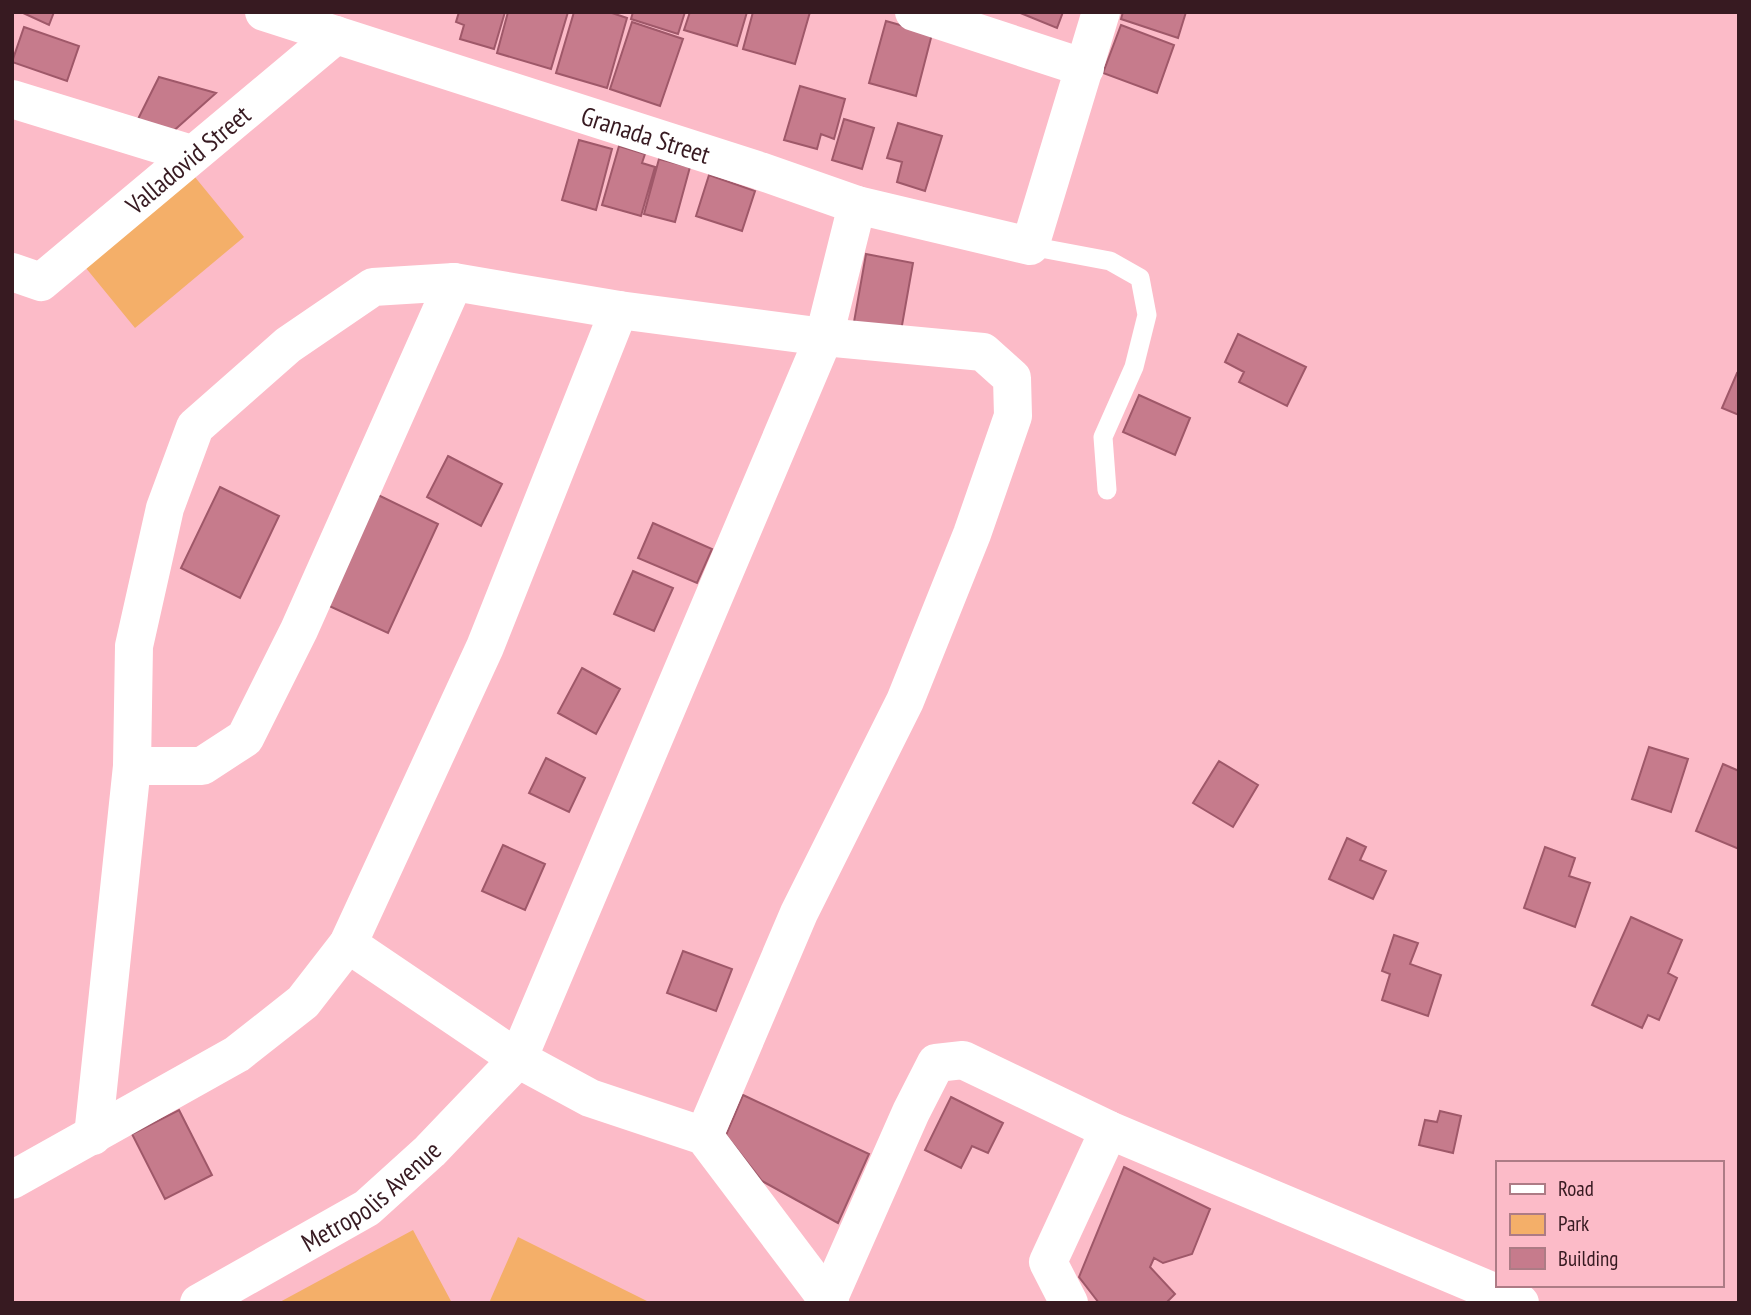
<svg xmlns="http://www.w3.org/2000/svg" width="1751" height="1315" font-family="'PT Sans Narrow',sans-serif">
<rect width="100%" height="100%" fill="#fcbbc8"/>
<path fill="#f4af69" d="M190 171 244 237 135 328 81 262Z
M413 1230 452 1303H278Z
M518 1237 651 1303H489Z"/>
<path fill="#c67b8c" stroke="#9f5869" stroke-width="2" d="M21 12H54L49 25Z
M459 12H505L494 49 460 39 464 25 456 22Z
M508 12H568L551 69 497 53Z
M574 12H609L627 18 607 88 556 73Z
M633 12H685L678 34 631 19Z
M690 12H747L737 46 684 30Z
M753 12H810L795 64 743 49Z
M1018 12H1063L1057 28Z
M1123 12H1186L1178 38 1121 19Z
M886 21 932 34 916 96 869 83Z
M632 22 683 39 660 106 610 89Z
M1121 25 1174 45 1157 93 1103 73Z
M24 27 79 46 67 81 12 62Z
M159 77 216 93 170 134 138 119Z
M800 86 845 99 834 139 821 134 817 149 784 140Z
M844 119 874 128 862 169 832 160Z
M898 123 942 136 925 191 897 182 902 162 887 158Z
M579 140 612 149 596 210 562 200Z
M619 146 645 154 642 163 655 167 641 216 602 205Z
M659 159 690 167 675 222 644 214Z
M709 175 755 191 742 231 696 216Z
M866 254 913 263 901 331 854 322Z
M1238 334 1306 367 1287 406 1239 382 1244 372 1225 362Z
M1737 373 1739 374V415L1722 408Z
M1139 395 1190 418 1175 455 1123 432Z
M448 456 502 484 481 526 427 497Z
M220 487 279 516 240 598 181 568Z
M378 495 438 524 388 633 327 605Z
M653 523 712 549 697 583 638 558Z
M633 571 673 588 654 631 614 614Z
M582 668 620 689 596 734 558 713Z
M1649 747 1688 759 1671 812 1632 799Z
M546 758 585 778 569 812 529 793Z
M1219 761 1258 785 1233 827 1193 803Z
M1723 764 1739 771V849L1696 831Z
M1347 838 1366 847 1360 860 1386 871 1373 899 1329 879Z
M503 845 545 864 525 910 482 891Z
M1545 847 1575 858 1569 876 1590 883 1575 927 1524 908Z
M1631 917 1682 940 1668 973 1677 978 1659 1020 1648 1015 1642 1028 1592 1005Z
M1394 935 1418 943 1410 964 1441 975 1428 1016 1382 1000 1390 974 1382 971Z
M683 951 732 969 716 1011 667 993Z
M743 1095 869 1154 838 1223 762 1181 726 1135Z
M951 1097 1003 1123 988 1153 972 1146 961 1168 925 1150Z
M179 1110 212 1175 165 1199 132 1134Z
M1440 1111 1461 1116 1453 1153 1419 1145 1425 1120 1437 1122Z
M1124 1167 1210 1209 1192 1254 1163 1263 1154 1258 1150 1267 1175 1294 1166 1303H1099L1079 1277Z"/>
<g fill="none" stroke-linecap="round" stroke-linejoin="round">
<path stroke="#fff" stroke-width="19" d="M1030 246 1110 261 1140 278 1147 315 1134 367 1103 437 1107 490"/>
<g stroke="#fff" stroke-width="38">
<path id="s1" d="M264 12 760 171 857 205 1030 246 1101 12"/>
<path d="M914 12 1085 68"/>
<path d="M12 99 191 154"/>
<path id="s2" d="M12 272 41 282 336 35"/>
<path d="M132 766H202L245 738 299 630 454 282"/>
<path d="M348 944 518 1059 590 1098 704 1136 830 1303"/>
<path d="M93 1136 132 766 134 646 165 508 195 427 288 345 373 287 454 282 619 310 824 337 983 352 1012 378 1013 416 972 534 905 701 799 913 704 1136"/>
<path d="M12 1180 237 1054 303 1002 348 944 485 647 619 310"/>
<path d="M828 1300 911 1112 936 1063 963 1060 1109 1130 1520 1303"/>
<path id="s3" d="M199 1303 367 1208 430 1151 518 1059 824 337 857 205"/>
<path d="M1069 1303 1048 1262 1109 1130"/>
</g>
</g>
<g text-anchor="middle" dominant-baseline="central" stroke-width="6" stroke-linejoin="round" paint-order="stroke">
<g font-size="26" fill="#371a21" stroke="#fcbbc8">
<text stroke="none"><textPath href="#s1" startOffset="401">Granada Street</textPath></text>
<text stroke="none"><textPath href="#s2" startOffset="222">Valladovid Street</textPath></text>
<text stroke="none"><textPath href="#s3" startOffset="203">Metropolis Avenue</textPath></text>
</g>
</g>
<rect width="1751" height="1315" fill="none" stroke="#371a21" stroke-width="28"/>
<rect x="1496" y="1161" width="228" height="126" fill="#fcbbc8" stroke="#ad7b85" stroke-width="2"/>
<rect x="1510" y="1184" width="35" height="10" fill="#ffffff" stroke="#ad7b85" stroke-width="2"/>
<text x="1558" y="1196" font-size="21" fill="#371a21">Road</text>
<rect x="1510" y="1214" width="35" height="21" fill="#f4af69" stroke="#ad7b85" stroke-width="2"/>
<text x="1558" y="1231" font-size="21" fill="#371a21">Park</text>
<rect x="1510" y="1248" width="35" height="21" fill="#c67b8c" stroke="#ad7b85" stroke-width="2"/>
<text x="1558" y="1266" font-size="21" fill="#371a21">Building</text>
</svg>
